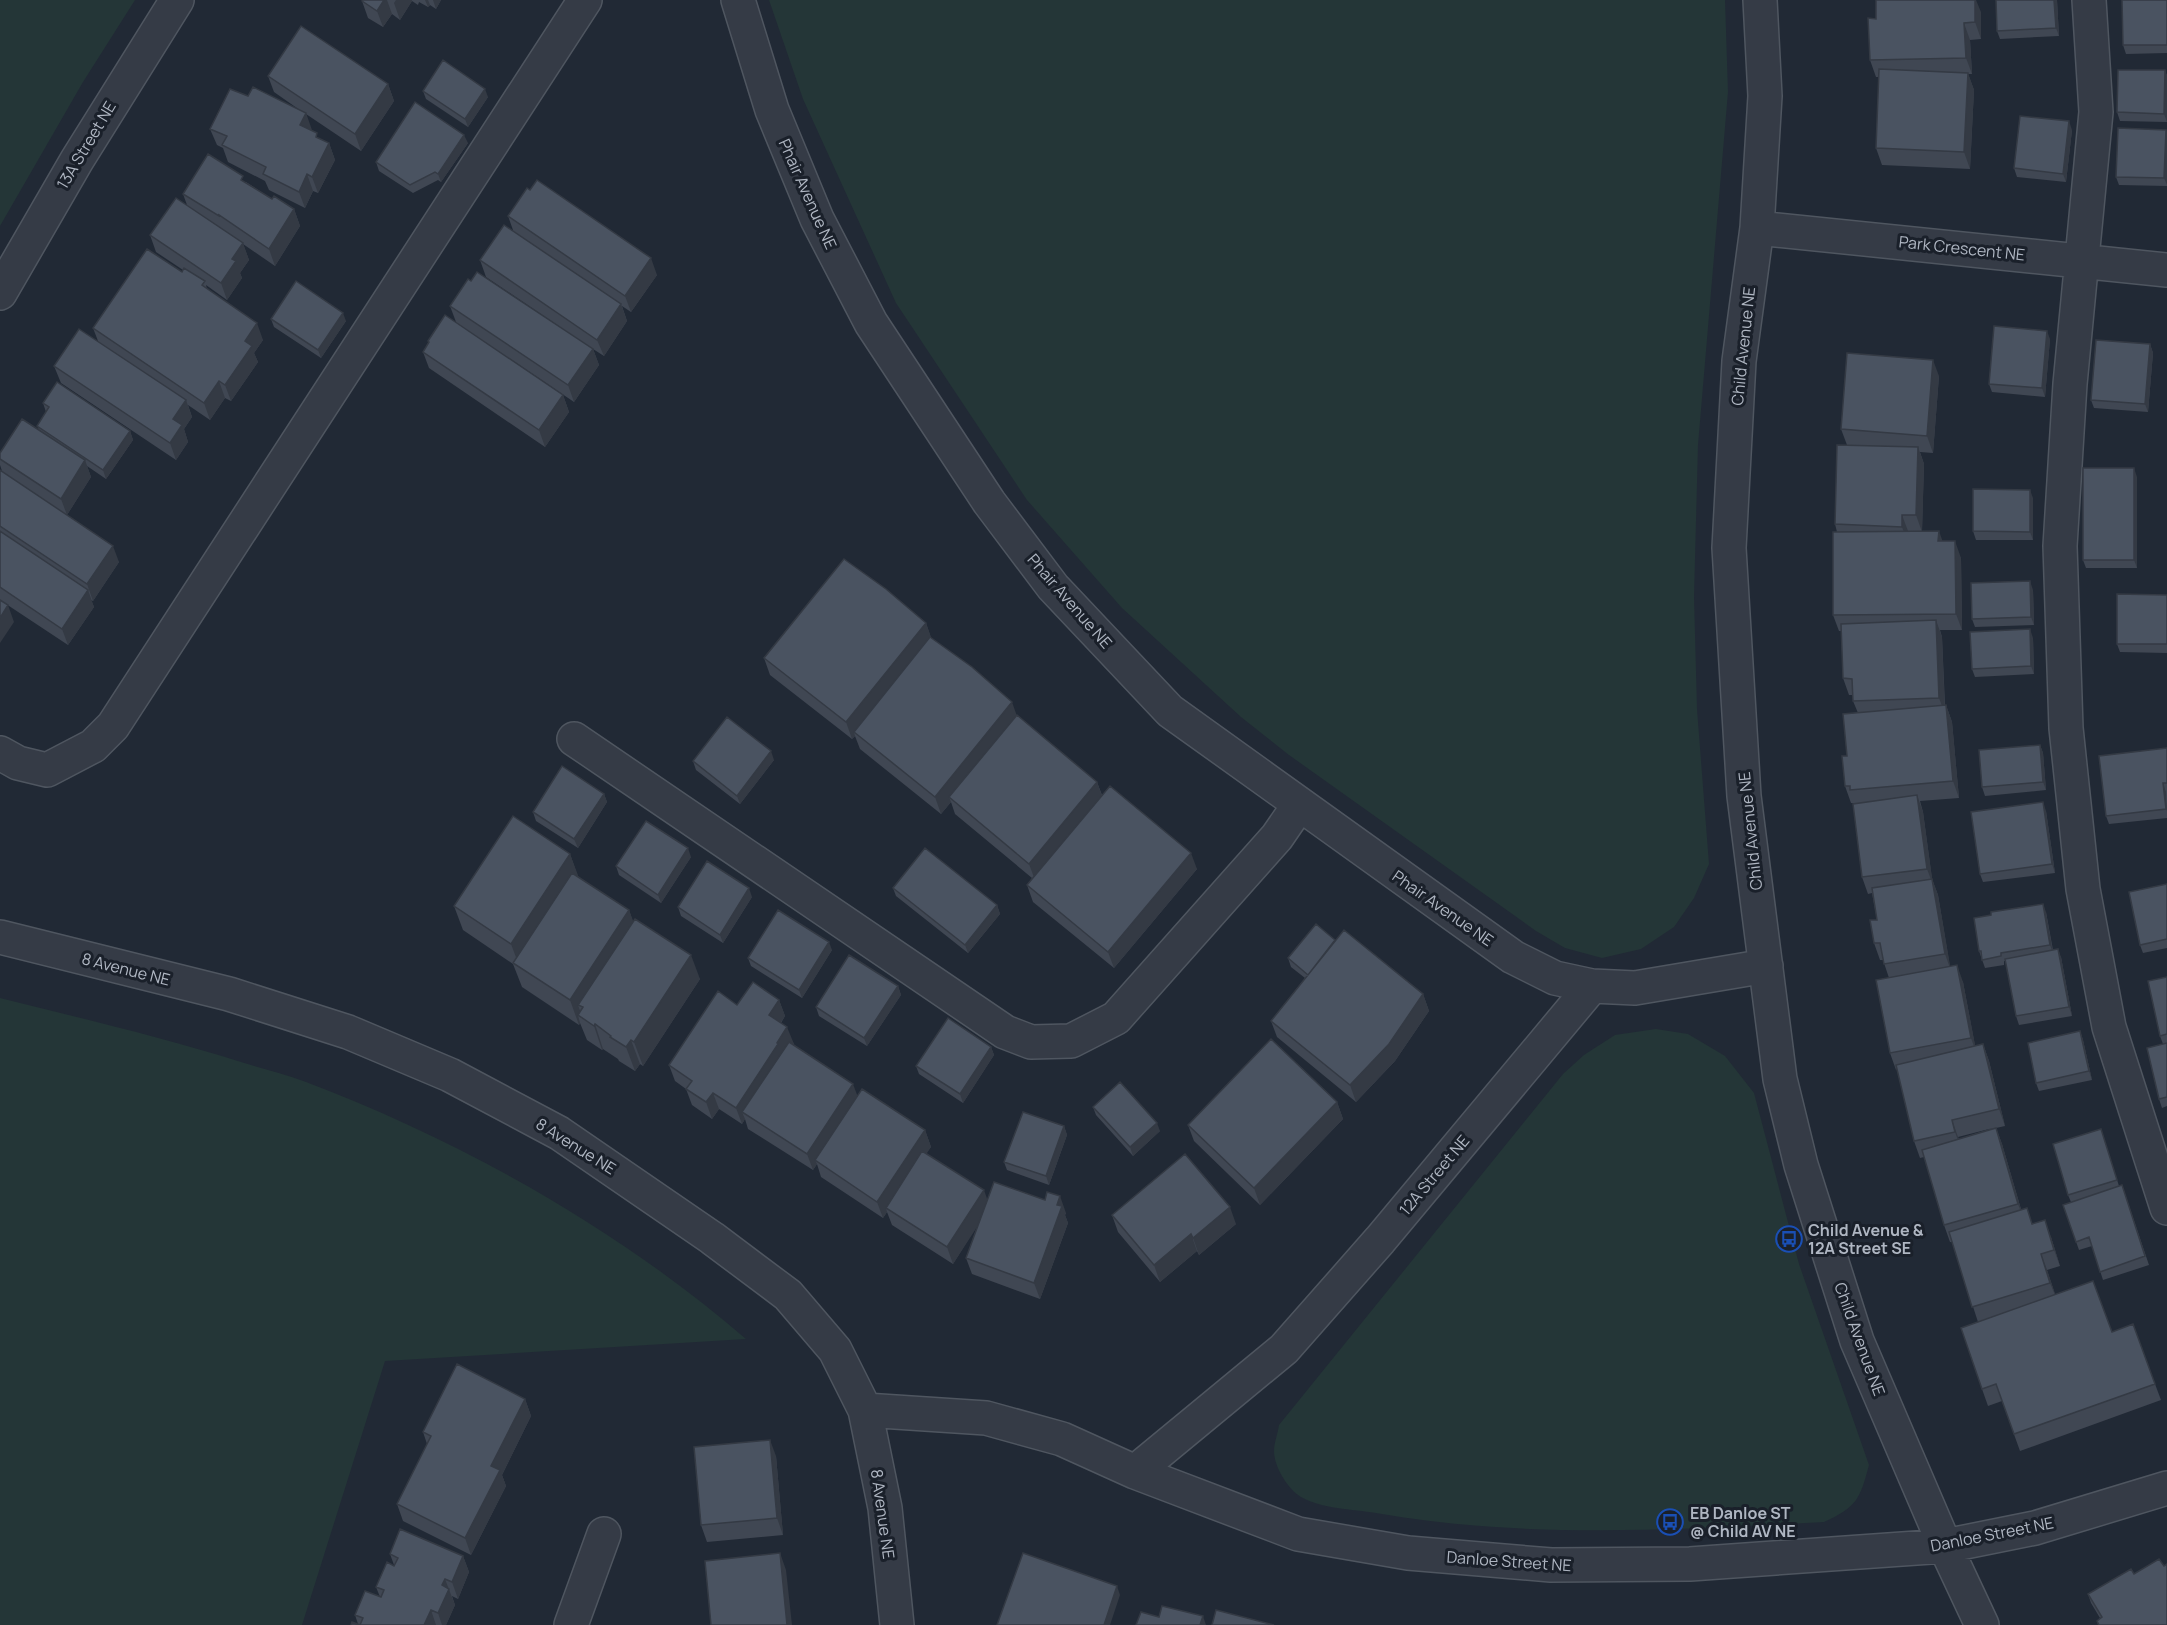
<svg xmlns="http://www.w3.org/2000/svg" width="2167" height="1625" font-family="Manrope,sans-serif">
<rect width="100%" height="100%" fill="#212935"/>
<path fill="#243637" d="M0 0H135L83 82 0 226Z
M769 0H1725L1728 92 1698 445 1694 597 1697 709 1709 864 1694 898 1674 927 1641 949 1602 958 1565 948 1536 931 1289 755 1241 717 1122 608 1027 500 896 303 803 99Z
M0 998C80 1018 162 1037 241 1062 263 1069 285 1074 306 1082 462 1141 620 1230 746 1339L385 1361 302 1625H0Z
M1656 1029 1688 1034 1725 1056 1754 1093 1799 1264 1869 1465C1860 1499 1857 1507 1824 1522 1675 1530 1524 1539 1376 1513 1352 1509 1322 1509 1301 1497 1288 1489 1274 1467 1274 1451 1274 1443 1278 1433 1279 1425L1563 1074 1584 1055 1615 1035Z"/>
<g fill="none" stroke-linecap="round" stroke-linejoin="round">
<g stroke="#4f5660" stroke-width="36">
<path id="minor" d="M738 0 772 110 817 219 871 323 989 502 1053 587 1170 711 1513 957 1555 978 1592 986
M1760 0 1765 96 1757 228 1739 361 1729 548 1744 796 1780 1079 1801 1165 1857 1341 1945 1546 1982 1625
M2089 0 2096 112 2070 384 2060 546 2066 728 2083 889 2109 1027 2167 1208
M1757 228 2167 270
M0 293 77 160 177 0
M574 739 1005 1032 1031 1042 1071 1041 1116 1018 1277 837 1299 805
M0 753 18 763 47 770 93 746 113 726 585 0
M0 937 229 994 348 1032 450 1075 559 1133 712 1238 788 1295 835 1350 865 1410 885 1508 897 1625
M865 1410 986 1418 1062 1439 1135 1472 1298 1534 1408 1553 1551 1565 1690 1564 1945 1546 2035 1528 2167 1488
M1135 1472 1284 1349 1380 1240 1592 986 1635 988 1766 966
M571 1625 604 1534"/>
</g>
<use href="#minor" stroke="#353b46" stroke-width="33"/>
</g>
<path fill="#404753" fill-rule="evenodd" d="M363 0H441L436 9 430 5 428 7 419 2 418 5 412 1 400 20 392 14 383 27 368 18 362 1Z
M1996 0H2057L2059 36 2000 39 1997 31Z
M2167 0V53L2126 54 2123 45Z
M1981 12V39L1970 40 1972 74H1968L1974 90 1970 169 1882 165 1876 148 1879 77H1876L1870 60 1876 19Z
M2165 70 2167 76V122L2120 121 2117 112Z
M268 76 388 84 394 101 361 151 306 114 311 130 319 139 329 143 335 160 318 193 313 191 305 208 269 190 265 181 228 162 223 148 217 145 210 129 248 96 304 113 274 92Z
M423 91 488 97 468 127 426 99Z
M2072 130 2066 182 2017 177 2014 168Z
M2166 130 2167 133V186L2119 185 2116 177Z
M468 143 441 182 438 180 413 193 379 171 376 162Z
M246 182 272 199 294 209 300 226 275 266 243 244 249 260 240 273 242 278 227 300 206 285 207 289 263 340 254 353 258 362 231 401 225 398 210 420 188 405 192 417 184 429 188 442 176 460 61 383 54 366 98 341 93 328 182 272 183 270 156 252 150 235 187 205 183 194Z
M508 216 657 275 631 312 622 306 627 321 604 356 593 349 599 365 574 402 475 335 563 395 569 412 545 447 429 368 423 352 428 343V341L456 322 450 306 560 327 486 277 480 260 513 230Z
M271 319 346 321 321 358 274 327Z
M2050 339 2045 397 1992 392 1989 384Z
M2150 344 2153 353 2148 412 2094 408 2091 400Z
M1939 376 1933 453 1920 452 1924 464 1922 531 1942 541 1961 558 1962 630H1940L1942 637 1945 705H1946L1952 722 1959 798 1920 801 1923 812 1932 879 1938 895 1950 967 1963 982 1975 1046 1983 1044 1989 1061 2005 1126 1996 1128 2002 1144 2021 1209 2032 1224 2051 1237 2060 1266 2047 1270 2055 1294 2112 1332 2155 1384 2161 1400 2020 1451 2002 1401 1988 1406 1982 1389 1978 1322 1952 1242H1950L1944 1225 1924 1157 1920 1158 1914 1141 1897 1069 1896 1070 1890 1053 1889 978 1883 960H1880L1874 943 1877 920 1872 893 1868 894 1862 877 1855 803H1851L1845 786 1847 756 1858 713 1853 701V695H1849L1843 678 1841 631H1839L1833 615 1837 532 1835 524 1847 445 1841 429ZM1993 1128 1959 1139 1958 1137Z
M43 403 130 431 133 440 106 479 87 466 91 477 67 515 119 562 93 601 91 600 94 607 68 645 0 600V470L2 471 0 465V453L39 430 37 426 46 412Z
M2137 477V568H2086L2083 560Z
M2033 498V540H1976L1973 531Z
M2033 590 2034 625 1975 627 1972 619Z
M2167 595V653L2120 652 2117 644Z
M926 623 931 638 1017 716 1097 782 1102 795 1197 869 1114 968 1033 902 1027 885 1032 878 955 814 951 802 941 814 860 749 855 736 852 739 770 675 764 658Z
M2033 638 2034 674 1975 677 1972 669Z
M2040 745 2043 753 2046 790 1985 796 1982 787Z
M2167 748V818L2109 824 2106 816Z
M774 760 740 804 696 770 693 761Z
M604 794 607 802 578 848 536 821 533 812Z
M2046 811 2055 873 1983 882 1980 874Z
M570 854 578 877 629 910 633 922 700 979 643 1066 640 1064 635 1071 619 1061 618 1059 603 1049 602 1050 587 1040 580 1023 579 1025 522 987 513 964 463 930 454 906Z
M691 857 661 903 619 875 616 866Z
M2167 884V948L2143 953 2140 945Z
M893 888 997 905 1000 914 968 953 896 896Z
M752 897 723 943 681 916 678 907Z
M2046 912 2053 950 2061 957 2072 1016 2019 1025 2016 1016 2006 961H2004V965L1985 968 1979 951Z
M1335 940 1423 994 1429 1011 1395 1061 1356 1102 1277 1037 1271 1021 1305 978 1291 967 1288 958Z
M832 950 802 998 751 966 748 958Z
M2167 977V1106L2162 1108 2159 1099 2163 1044 2160 1036Z
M898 986 901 995 867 1046 819 1016 816 1007Z
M779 1000 785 1016 781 1023 794 1044H793L858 1096 925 1130 931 1147 926 1153 987 1200 1066 1213 1065 1215 1068 1223 1040 1299 972 1274 966 1258 978 1224 953 1264 892 1225 887 1212 883 1218 821 1177 817 1164 813 1170 748 1129 745 1119 742 1124 719 1109 712 1119 692 1105 686 1089 675 1081 669 1065 737 1005Z
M2080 1031 2083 1040 2092 1080 2039 1091 2036 1083Z
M991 1047 994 1055 963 1103 919 1074 916 1066Z
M1337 1102 1343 1119 1260 1205 1194 1141 1188 1125Z
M1093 1107 1160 1131 1133 1156 1096 1115Z
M1064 1126 1067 1135 1049 1185 1007 1170 1004 1162Z
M2101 1129 2119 1186 2122 1185 2149 1265 2103 1280 2092 1246 2079 1250 2063 1205 2071 1202 2068 1195Z
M1112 1215 1236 1224 1199 1255 1197 1251 1160 1282 1118 1232Z
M525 1399 531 1416 502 1475 506 1486 471 1555 403 1521 397 1504 427 1444 423 1432Z
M776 1456 783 1535 707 1542 701 1525Z
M390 1554 463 1556 469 1572 458 1599 452 1596 455 1605 446 1625H351L358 1624 355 1615 380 1597 376 1587 394 1565Z
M2164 1566 2167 1625H2098L2097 1621 2100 1618 2091 1603 2088 1594 2134 1574Z"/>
<path fill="#343a44" d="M384 0H387L392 14 383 27 377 11Z
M396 0H412V1L400 20 394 3Z
M425 0H428L430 5 428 7Z
M433 0H441L436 9Z
M1975 0H1976L1981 12V39L1975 22Z
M2054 0H2057L2059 36 2056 28Z
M1964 23 1970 40 1972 74 1966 58Z
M2165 70 2167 76V122L2164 114Z
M1968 73 1974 90 1970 169 1964 152Z
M388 84 394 101 361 151 355 134Z
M485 89 488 97 468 127 465 119Z
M306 113 312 130 300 125Z
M2069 121 2072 130 2066 182 2063 174Z
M2166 130 2167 133V185L2164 178Z
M464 135 468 143 441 182 438 174Z
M329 143 335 160 318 193 312 177Z
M307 174 313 191 305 208 299 192Z
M294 209 300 226 275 266 269 249Z
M243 243 249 260 240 273 242 278 227 300 221 283 232 259Z
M651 258 657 275 631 312 625 296Z
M621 304 627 321 604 356 597 340Z
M343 313 346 321 321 358 318 350Z
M257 323 263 340 254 353 258 362 231 401 225 385 245 341Z
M2047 331 2050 339 2045 397 2042 388Z
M2150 344 2153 353 2148 412 2145 404Z
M593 349 599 365 574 402 568 385Z
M1933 360 1939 376 1933 453 1927 436Z
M219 381 225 398 210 420 204 403Z
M563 395 569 412 545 447 539 430Z
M186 400 192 417 184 429 188 442 176 460 170 443 173 419Z
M130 431 133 440 106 479 103 470Z
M1918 447 1924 464 1922 532 1916 515Z
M85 460 91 477 67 515 61 499Z
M2134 468 2137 477V568L2134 560Z
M2030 490 2033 498V540L2030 532Z
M1902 515 1908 531V543L1902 527Z
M1939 531 1945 548 1938 541Z
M1955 541 1961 558 1962 630 1956 614Z
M113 546 119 562 93 601 87 584Z
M2030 581 2033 590 2034 625 2031 617Z
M88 590 94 607 68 645 62 629Z
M8 605 14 622 0 643V618Z
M1936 620 1942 637 1945 714 1939 698Z
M926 623 932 640 854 732 855 736 852 739 846 722Z
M2030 629 2033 638 2034 674 2031 666Z
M1012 702 1018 719 949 797 951 802 941 814 935 797Z
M1946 705 1952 722 1959 798 1953 781Z
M2040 745 2043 753 2046 790 2043 782Z
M771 751 774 760 740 804 737 796Z
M1097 782 1103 799 1035 880 1029 864Z
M2163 783 2166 792 2167 811 2166 809Z
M604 794 607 802 578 848 574 839Z
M1917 795 1923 812 1933 885 1927 869Z
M2043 802 2046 811 2055 873 2052 864Z
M688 848 691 857 661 903 658 895Z
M1191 853 1197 869 1114 968 1108 952Z
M570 854 579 878 520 968 511 944Z
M1932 879 1938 895 1951 971 1945 954Z
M749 888 752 897 723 943 720 935Z
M2043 904 2046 912 2053 953 2050 945Z
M997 905 1000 914 968 953 965 945Z
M629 910 638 934 583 1007 578 1005 583 1019 578 1015 580 1023 579 1025 570 1000Z
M829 942 832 950 802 998 799 990Z
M2058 949 2061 957 2072 1016 2069 1007Z
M691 955 700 979 643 1066 634 1042Z
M1957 965 1963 982 1977 1055 1971 1038Z
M898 986 901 995 867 1046 864 1038Z
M1423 994 1429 1011 1395 1061 1356 1102 1350 1085Z
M779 1000 785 1016 775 1031 769 1015Z
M595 1024 603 1049 602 1050 594 1026Z
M787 1027 794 1044 784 1059 742 1112 745 1119 742 1124 736 1108Z
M2080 1031 2083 1040 2092 1080 2089 1071Z
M631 1040 640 1064 635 1071 626 1047Z
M1983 1044 1989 1061 2005 1126 1999 1109Z
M991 1047 994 1055 963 1103 960 1094Z
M853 1084 859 1100 815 1160 817 1164 813 1170 807 1154Z
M713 1093 719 1109 712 1119 706 1102Z
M1337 1102 1343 1119 1260 1205 1254 1188Z
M1952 1120 1958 1137 1961 1149 1955 1132Z
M1157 1123 1160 1131 1133 1156 1130 1147Z
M1064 1126 1067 1135 1049 1185 1046 1176Z
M1996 1128 2002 1144 2024 1220 2018 1204Z
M925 1130 931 1147 889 1210 886 1208 887 1212 883 1218 877 1202Z
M984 1190 990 1207 953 1264 947 1247Z
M1060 1196 1066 1213 1065 1215 1068 1223 1040 1299 1034 1283Z
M1230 1207 1236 1224 1199 1255 1193 1238Z
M2045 1220 2051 1237 2060 1266 2054 1250Z
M1191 1234 1197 1251 1160 1282 1154 1265Z
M2041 1254 2047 1270 2057 1300 2050 1283Z
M525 1399 531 1416 502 1475 506 1486 471 1555 465 1538 491 1466Z
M770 1440 776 1456 783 1535 777 1518Z
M780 1553 786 1570 792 1625H787Z
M463 1556 469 1572 458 1599 452 1582Z
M445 1579 455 1605 446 1625H442L438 1613 442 1585Z
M1117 1586 1120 1595 1110 1625H1104Z
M431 1610 436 1625H424Z
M1203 1616 1206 1625H1200Z"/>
<path fill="#4a5361" stroke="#343a44" stroke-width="1.5" d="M363 0H384L377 11 362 1Z
M1876 0H1975V22L1964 23 1966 58 1870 60 1868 18 1876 19Z
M1996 0H2054L2056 28 1997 31Z
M2122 0H2167V45H2123Z
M301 26 388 84 355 134 268 76Z
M443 60 485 89 465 119 423 91Z
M1879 69 1968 73 1964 152 1876 148Z
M2118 70H2165L2164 114 2117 112Z
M253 87 306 113 300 125 317 133 316 137 329 143 312 177 307 174 299 192 263 174 266 167 222 145 227 136 210 129 230 89 248 96Z
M415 102 464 135 438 174 435 172 410 185 376 162Z
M2020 116 2069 121 2063 174 2014 168Z
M2118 128 2166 130 2164 178 2116 177Z
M208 154 243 176 241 180 272 199 274 196 294 209 269 249 219 215V216L183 194Z
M537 180 651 258 625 296 508 216 527 188 530 190Z
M176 198 243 243 232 259 236 261 221 283 150 235Z
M504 225 621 304 597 340 480 260Z
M147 249 182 272 184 268 205 281 202 285 257 323 245 341 252 346 225 385 219 381 204 403 93 328Z
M477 272 593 349 568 385 450 306 468 279 471 281Z
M296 281 343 313 318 350 271 319Z
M445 315 563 395 539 430 423 352 429 342 428 341Z
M1994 326 2047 331 2042 388 1989 384Z
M79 329 186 400 173 419 182 425 170 443 54 366Z
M2096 340 2150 344 2145 404 2091 400Z
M1847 353 1933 360 1927 436 1841 429Z
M57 382 130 431 103 470 37 426 49 407 43 403Z
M22 419 85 460 61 499 0 459V453Z
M1837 445 1918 447 1916 515H1902V527L1835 524Z
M2083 468H2134V560H2083Z
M0 470 113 546 87 584 0 526Z
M1973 489 2030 490V532L1973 531Z
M0 531 88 590 62 629 0 587Z
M1939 531 1938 541H1955L1956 614 1833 615V532Z
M844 559 886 589 926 623 846 722 764 658Z
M2030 581 2031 617 1972 619 1971 583Z
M2117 594 2167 595V644H2117Z
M0 600 8 605 0 618Z
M1936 620 1939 698 1853 701 1852 679 1843 678 1841 624Z
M2030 629 2031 666 1972 669 1970 632Z
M930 637 972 667 1012 702 935 797 854 732Z
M1946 705 1953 781 1850 790V786H1845L1842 756H1847L1843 714Z
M1017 715 1097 782 1029 864 949 797Z
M727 717 771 751 737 796 693 761Z
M2040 745 2043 782 1982 787 1979 750Z
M2167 748V783H2163L2166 809 2106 816 2099 756Z
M562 766 604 794 574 839 533 812Z
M1110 786 1191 853 1108 952 1027 885Z
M1917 795 1927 869 1862 877 1853 804Z
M2043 802 2052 864 1980 874 1971 812Z
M513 816 570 854 511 944 454 906Z
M646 821 688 848 658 895 616 866Z
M925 848 997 905 965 945 893 888Z
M707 861 749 888 720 935 678 907Z
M572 873 629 910 570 1000 513 963Z
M1932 879 1945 954 1884 964 1880 943H1874L1870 920H1877L1872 888Z
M2167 884V939L2140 945 2129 892Z
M2043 904 2050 945 2001 953V956L1982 960 1981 951H1979L1974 918 1991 915V912Z
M778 910 829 942 799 990 748 958Z
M635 919 691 955 634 1042 631 1040 626 1047 610 1037 611 1036 595 1024 594 1026 578 1015 583 1007 578 1005Z
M1316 924 1335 940 1308 975 1288 958Z
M1344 930 1423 994 1389 1044 1350 1085 1271 1021Z
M2058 949 2069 1007 2016 1016 2005 959Z
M849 955 898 986 864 1038 816 1007Z
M1957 965 1971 1038 1890 1053 1876 980Z
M2167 977V1034L2160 1036 2148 981Z
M753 982 779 1000 769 1015 787 1027 777 1043 778 1044 736 1108 713 1093 706 1102 686 1089 692 1081 669 1065 718 991 737 1005Z
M948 1018 991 1047 960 1094 916 1066Z
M2080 1031 2089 1071 2036 1083 2028 1043Z
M1271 1039 1337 1102 1254 1188 1188 1125Z
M789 1042 853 1084 807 1154 742 1112Z
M2167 1043V1097L2159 1099 2147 1048Z
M1983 1044 1999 1109 1952 1120 1955 1132 1914 1141 1896 1065Z
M1120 1082 1157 1123 1130 1147 1093 1107Z
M862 1089 925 1130 877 1202 815 1160Z
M1023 1112 1064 1126 1046 1176 1004 1162Z
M1996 1128 2018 1204 1944 1225 1922 1150Z
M2101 1129 2117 1180 2068 1195 2053 1144Z
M922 1151 984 1190 947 1247 886 1208Z
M1185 1154 1230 1207 1193 1238 1191 1234 1154 1265 1112 1215Z
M994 1182 1045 1200 1047 1192 1060 1196 1057 1205 1062 1206 1034 1283 966 1258Z
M2122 1185 2145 1256 2100 1272 2089 1237 2076 1242 2063 1205Z
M2027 1208 2032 1224 2045 1220 2054 1250 2041 1254 2050 1283 1972 1307 1949 1232Z
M2093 1281 2112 1332 2133 1324 2155 1384 2014 1434 1996 1384 1982 1389 1961 1328Z
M457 1364 525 1399 491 1466 500 1470 465 1538 397 1504 431 1436 423 1432Z
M770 1440 777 1518 701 1525 694 1447Z
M400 1529 463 1556 452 1582 445 1579 442 1585 449 1589 438 1613 431 1610 424 1625H351L352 1622 360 1625 363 1618 355 1615 365 1591 381 1597 384 1590 376 1587 387 1562 394 1566 398 1558 390 1554Z
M780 1553 787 1625H711L705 1561Z
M1023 1553 1117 1586 1104 1625H997Z
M2159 1559 2164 1566 2167 1564V1625H2099L2097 1621 2102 1617 2088 1594 2131 1569 2134 1574Z
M1162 1606 1203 1616 1200 1625H1136L1141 1612 1159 1617Z
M1216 1610 1274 1625H1212Z"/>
<defs>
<g id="bus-ring" transform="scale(1.35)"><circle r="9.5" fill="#1a202a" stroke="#1a4fb4" stroke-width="1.5"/><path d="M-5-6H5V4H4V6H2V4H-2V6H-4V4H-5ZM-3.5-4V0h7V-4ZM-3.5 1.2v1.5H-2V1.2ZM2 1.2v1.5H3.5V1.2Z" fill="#1a4fb4"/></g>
</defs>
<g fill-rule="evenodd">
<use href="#bus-ring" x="1789" y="1239"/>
<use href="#bus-ring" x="1670" y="1522"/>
</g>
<g text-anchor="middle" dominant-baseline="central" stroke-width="6" stroke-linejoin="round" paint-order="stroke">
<g font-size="16" fill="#afb6c2" stroke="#1a202a">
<text transform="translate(86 145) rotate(-59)">13A Street NE</text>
<text transform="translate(808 194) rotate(66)">Phair Avenue NE</text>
<text transform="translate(1962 248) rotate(6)">Park Crescent NE</text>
<text transform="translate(1743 346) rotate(-84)">Child Avenue NE</text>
<text transform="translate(1070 601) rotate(49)">Phair Avenue NE</text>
<text transform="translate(1750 831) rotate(-96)">Child Avenue NE</text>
<text transform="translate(1443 908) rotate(35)">Phair Avenue NE</text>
<text transform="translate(126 969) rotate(14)">8 Avenue NE</text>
<text transform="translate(576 1146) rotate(32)">8 Avenue NE</text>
<text transform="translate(1434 1175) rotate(-50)">12A Street NE</text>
<text transform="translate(1860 1339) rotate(70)">Child Avenue NE</text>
<text transform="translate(883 1514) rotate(82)">8 Avenue NE</text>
<text transform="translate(1992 1534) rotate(-11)">Danloe Street NE</text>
<text transform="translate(1509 1561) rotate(4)">Danloe Street NE</text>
</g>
<g font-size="16" font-weight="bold" fill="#afb6c2" stroke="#1a202a" text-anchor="start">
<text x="1808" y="1230">Child Avenue &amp;<tspan x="1808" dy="18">12A Street SE</tspan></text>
<text x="1690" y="1513">EB Danloe ST<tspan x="1690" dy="18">@ Child AV NE</tspan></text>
</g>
</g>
</svg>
